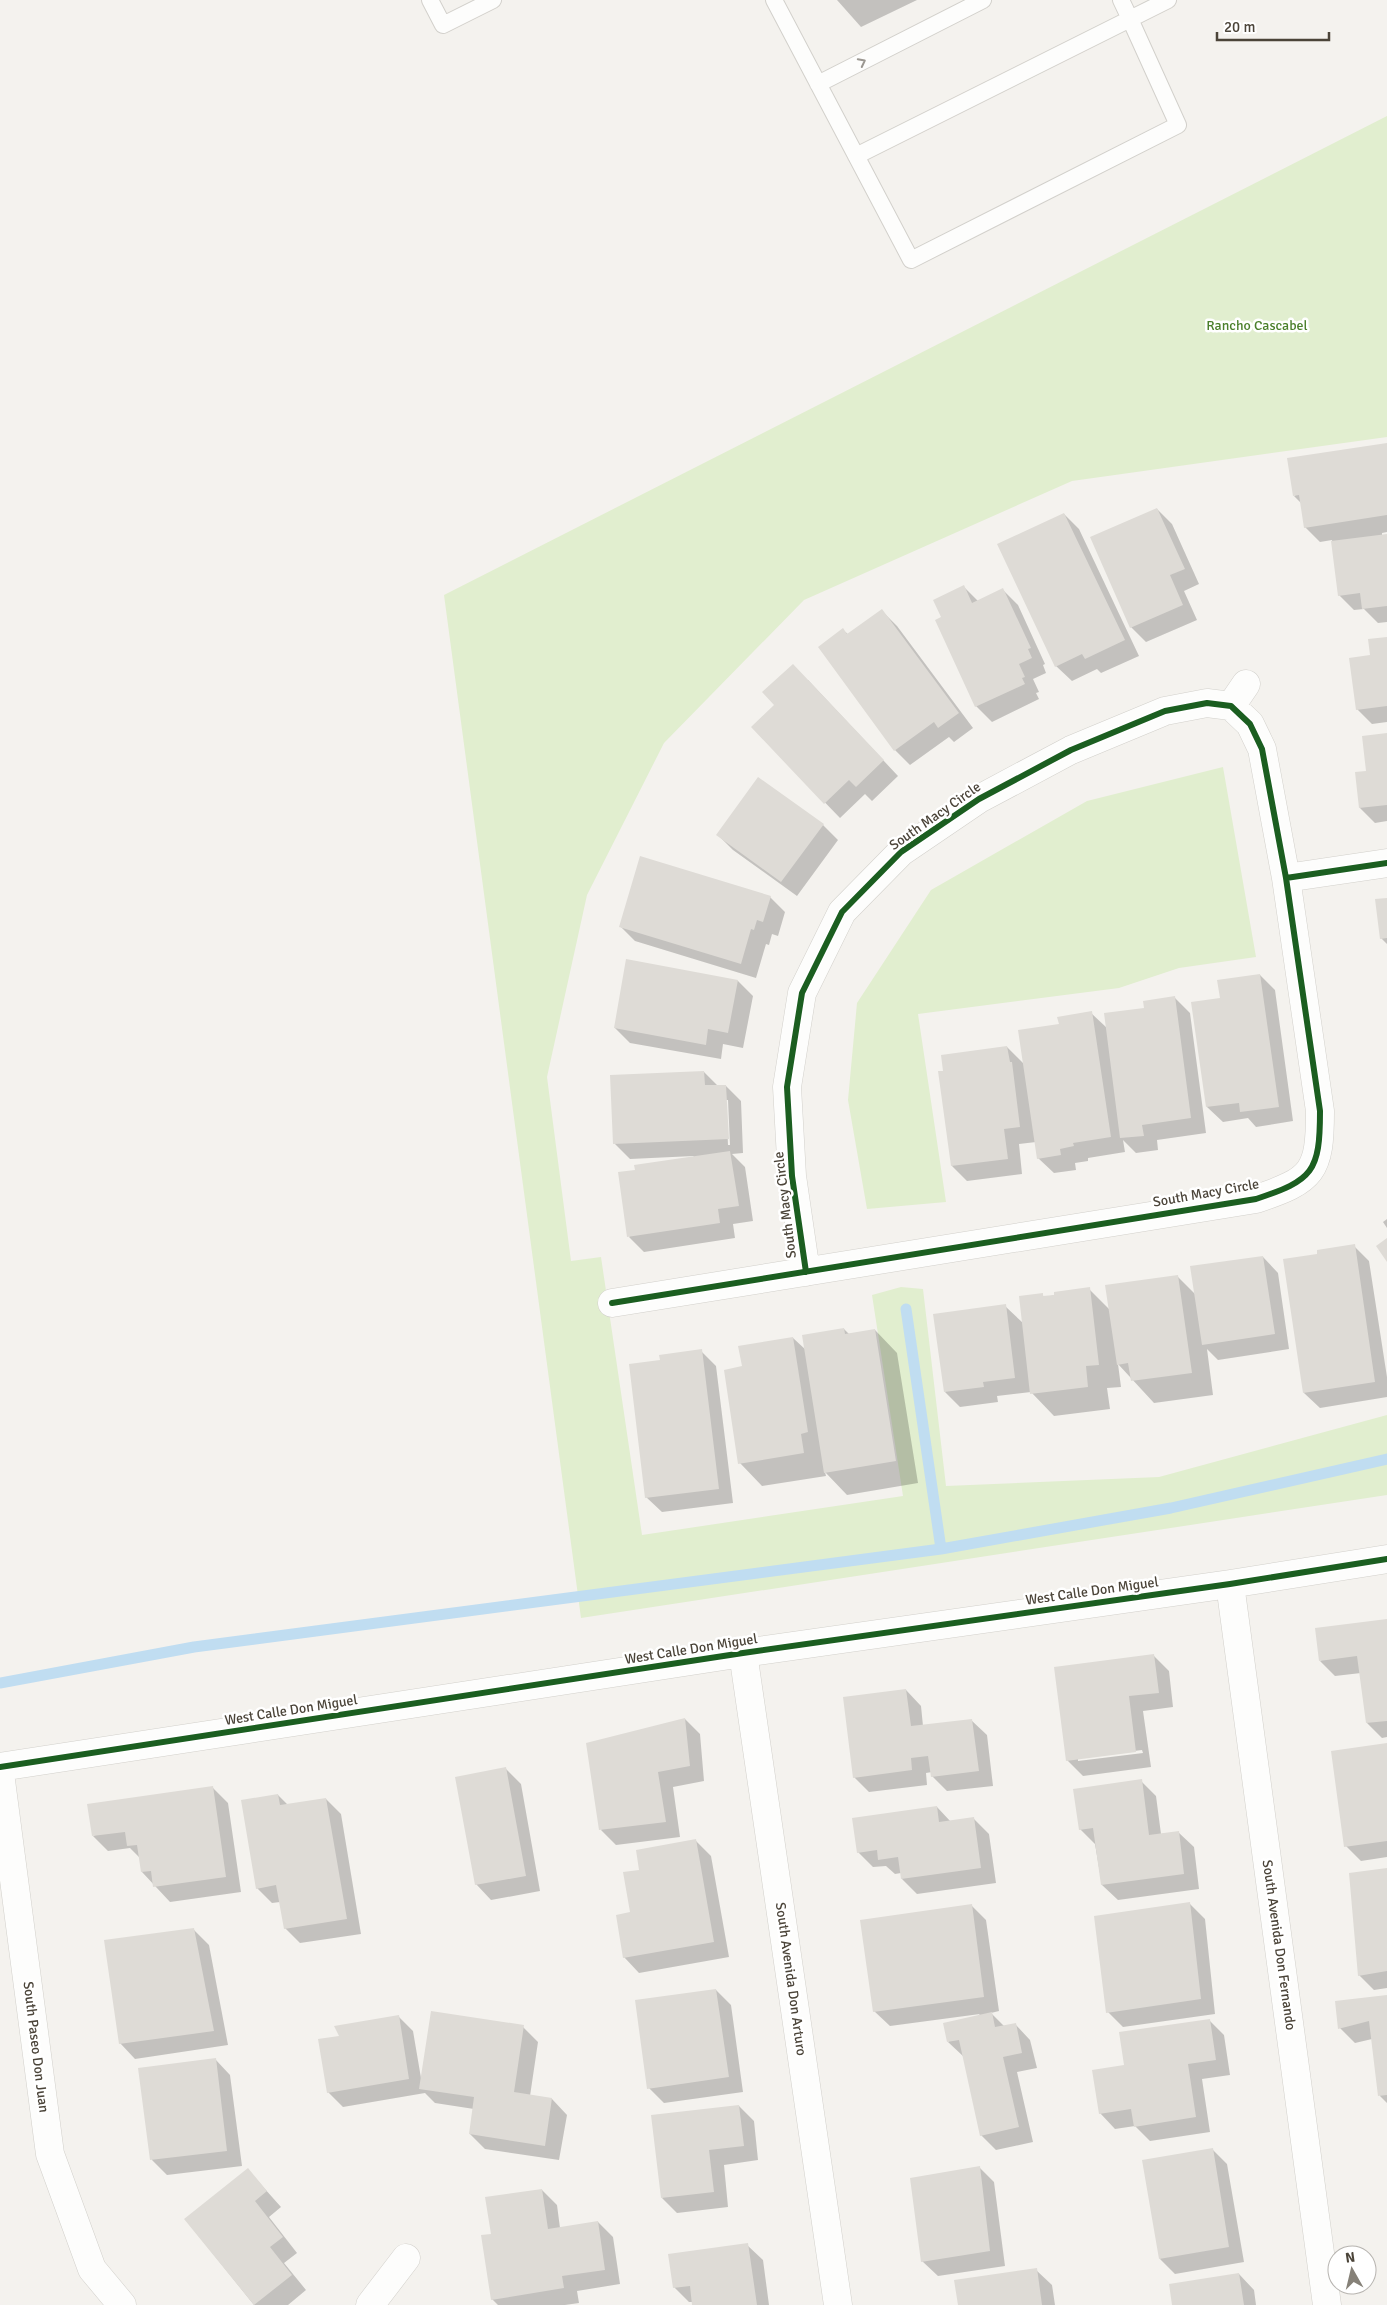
<svg xmlns="http://www.w3.org/2000/svg" width="1387" height="2305" font-family="Signika,sans-serif">
<rect width="100%" height="100%" fill="#f4f2ee"/>
<path fill="#e1eecf" d="M1387 116V437L1072 481 804 600 664 743 587 895 547 1077 571 1261 601 1257 642 1535 903 1496 872 1295 901 1287 923 1289 946 1486 1159 1477 1387 1415V1495L581 1618 444 595Z
M1223 767 1256 957 1179 968 1119 988 918 1014 946 1202 867 1209 848 1100 857 1003 931 890 1087 801Z"/>
<path fill="#0003" fill-rule="evenodd" d="M837 0H917L861 27Z
M1387 444V532L1382 533V535H1387V622L1378 623 1364 609 1354 610 1339 595 1332 540 1320 542 1305 527 1301 503 1294 496Z
M1157 509 1172 524 1199 584 1184 591 1197 620 1146 642 1131 627Z
M1064 514 1079 529 1139 656 1101 673 1097 669 1072 681 1056 666Z
M964 587 978 601 1003 590 1018 605 1045 664 1043 665 1046 673 1033 679 1039 692 1036 693 1039 699 992 722 976 706 937 620 942 618Z
M882 611 897 626 973 728 954 742 949 737 910 765 895 750 843 630 849 635Z
M1387 638V722L1372 724 1357 709 1372 656Z
M808 680 898 776 872 801 865 794 840 818 752 727 775 705Z
M1387 734V821L1375 823 1360 808 1367 772Z
M823 825 838 840 797 896 733 850 718 835Z
M770 897 785 912 778 936 772 934 769 945 766 944 756 978 635 941 620 926Z
M1387 899V944L1381 938Z
M627 960 738 981 753 996 743 1048 723 1044 721 1059 630 1043 615 1028Z
M1260 975 1275 990 1293 1121 1256 1127 1248 1118 1223 1122 1207 1107 1221 999Z
M1175 998 1190 1013 1206 1133 1157 1140 1158 1150 1136 1153 1123 1140 1125 1152 1088 1158V1161L1075 1163 1076 1170 1054 1173 1038 1158 1036 1142 1019 1144 1022 1174 967 1181 952 1166 940 1072 1007 1047 1024 1064 1060 1025 1091 1013 1107 1028 1145 1009Z
M704 1072 718 1086H726L741 1101 743 1153 732 1154 745 1167 753 1221 733 1224 735 1238 644 1252 629 1237 694 1156 630 1159 614 1143ZM726 1100H728L730 1145H728Z
M1387 1219V1228L1383 1222Z
M1354 1246 1369 1261 1387 1377V1397L1320 1408 1304 1393 1319 1255Z
M1263 1257 1278 1273 1289 1349 1218 1360 1207 1349 1213 1395 1154 1403 1118 1364 1121 1387 1107 1388 1110 1409 1054 1416 1031 1392 997 1396 998 1402 960 1407 945 1392 1005 1306 1023 1323 1042 1295 1045 1297 1089 1289 1110 1310 1177 1276 1195 1294Z
M844 1329 849 1334 875 1330 897 1353 918 1483 847 1495 825 1472 826 1476 762 1486 740 1463 743 1367 793 1338 806 1350Z
M701 1351 716 1366 733 1503 662 1512 646 1497Z
M1387 1620V1737L1382 1738 1367 1723 1361 1673 1335 1676 1320 1661Z
M1154 1656 1169 1671 1173 1707 1143 1711 1151 1767 1083 1776 1067 1760ZM1142 1750 1143 1753 1078 1761V1758Z
M906 1690 921 1706 923 1726 971 1720 987 1735 993 1786 947 1791 932 1776V1772L926 1773 927 1785 869 1792 854 1777Z
M685 1719 700 1734 704 1781 673 1787 680 1837 616 1845 601 1830Z
M1387 1744V1857L1361 1861 1346 1846Z
M506 1769 521 1784 540 1891 491 1900 476 1884Z
M1141 1781 1156 1796 1161 1834 1178 1832 1194 1847 1199 1889 1118 1900 1102 1885 1095 1844 1080 1829Z
M213 1788 228 1803 241 1892 170 1902 142 1872 140 1858 130 1848 108 1851 93 1836Z
M278 1795 288 1805 326 1799 341 1814 361 1934 300 1943 285 1928 280 1902 272 1903 257 1888Z
M937 1807 951 1822 974 1819 989 1834 996 1883 917 1894 902 1879 901 1873 895 1874 886 1866 873 1867 858 1852Z
M696 1841 711 1856 729 1957 639 1973 624 1957 641 1871Z
M1387 1869V1988L1374 1990 1359 1975Z
M1190 1904 1205 1919 1215 2014 1123 2027 1108 2012Z
M971 1905 986 1920 999 2011 991 2013 1005 2027 1015 2024 1030 2040 1037 2068 1017 2072 1033 2142 996 2150 981 2135 964 2057 948 2042 980 2014 890 2026 874 2011Z
M194 1930 209 1945 228 2045 135 2059 120 2043Z
M716 1990 731 2005 743 2092 664 2103 649 2088Z
M1387 1996V2103L1380 2096 1372 2039 1355 2043 1340 2028Z
M398 2016 413 2031 421 2078 523 2027 538 2042 530 2096 552 2099 567 2115 559 2160 485 2149 470 2134 474 2109 435 2103 425 2093 343 2107 328 2092 341 2037Z
M1209 2020 1224 2035 1230 2075 1202 2079 1210 2132 1150 2141 1135 2126 1115 2129 1100 2113 1125 2066Z
M215 2059 230 2075 242 2166 167 2175 152 2160 140 2069Z
M739 2106 754 2121 758 2160 724 2165 728 2207 677 2213 662 2198Z
M1212 2149 1227 2164 1244 2262 1175 2274 1160 2259Z
M979 2167 994 2182 1005 2266 938 2276 922 2261Z
M248 2170 281 2207 269 2217 297 2253 284 2263 306 2290 288 2305H254L186 2220Z
M542 2190 557 2205 560 2228 598 2222 613 2237 620 2284 577 2291 579 2303 565 2305H498L492 2299 493 2235Z
M747 2245 763 2260 769 2305H694L693 2302H689L674 2287Z
M1036 2270 1052 2285 1055 2305H959Z
M1239 2274 1254 2290 1256 2305H1173Z"/>
<g fill="none" stroke-linecap="round" stroke-linejoin="round">
<path stroke="#c0ddf1" stroke-width="11" d="M906 1309 941 1549
M0 1683 194 1647 941 1549 1171 1508 1387 1459"/>
</g>
<path fill="#dedbd6" d="M1387 443V515L1304 528 1299 495 1293 496 1287 458Z
M1157 508 1185 569 1170 575 1183 605 1130 628 1090 537Z
M1064 513 1125 640 1085 659 1082 654 1055 667 997 544Z
M1387 534V606L1362 609 1360 593 1338 596 1331 541Z
M964 585 972 603 1003 588 1031 648 1028 649 1032 658 1019 664 1025 677 1022 678 1025 684 975 707 935 620 941 617 933 600Z
M882 609 959 713 938 728 934 722 894 751 818 647 843 628 847 634Z
M1387 637V706L1356 710 1349 658 1370 655 1368 639Z
M793 664 884 760 856 787 849 780 824 804 751 727 774 705 762 692Z
M1387 733V805L1359 808 1355 772 1366 771 1362 736Z
M758 777 824 824 781 882 716 835Z
M640 856 771 896 763 922 757 920 754 930 751 929 741 964 619 927Z
M1387 898V938L1380 939 1375 899Z
M626 959 738 980 728 1033 708 1029 706 1045 614 1028Z
M1260 974 1279 1107 1240 1112 1239 1103 1206 1107 1191 1002 1220 998 1217 980Z
M1175 996 1191 1118 1142 1125 1144 1136 1120 1138 1104 1013 1144 1008 1143 1001Z
M1092 1011 1111 1137 1073 1143 1074 1146 1060 1149 1061 1155 1037 1159 1018 1030 1059 1024 1057 1017Z
M1007 1046 1010 1062H1012L1020 1127 1004 1129 1008 1159 951 1166 938 1071H943L941 1055Z
M704 1071 705 1085H726L729 1139 613 1144 610 1075Z
M730 1151 739 1206 718 1209 720 1223 627 1237 618 1172 635 1170 634 1165Z
M1387 1238V1262L1376 1246Z
M1355 1244 1375 1382 1303 1393 1283 1259 1317 1254V1250Z
M1263 1256 1275 1334 1202 1345 1190 1266Z
M1178 1275 1192 1373 1131 1381 1128 1363 1117 1365 1105 1285Z
M1090 1287 1099 1365 1086 1366 1088 1387 1030 1394 1019 1296 1043 1293V1296L1054 1295V1292Z
M1006 1304 1015 1378 983 1382 984 1387 944 1392 933 1314Z
M844 1328 845 1334 875 1329 896 1461 824 1473 802 1335Z
M793 1337 808 1432 801 1434 804 1453 738 1464 724 1370 742 1366 738 1346Z
M702 1349 719 1489 645 1498 629 1364 660 1360 659 1355Z
M1387 1619V1721L1366 1723 1357 1656 1319 1661 1315 1628Z
M1154 1654 1159 1693 1129 1696 1136 1752 1066 1761 1054 1667Z
M906 1689 911 1726 972 1719 979 1771 931 1777 928 1756 911 1758 912 1770 853 1778 843 1697Z
M685 1718 690 1766 658 1772 666 1822 599 1830 586 1743Z
M1387 1743V1841L1344 1847 1331 1751Z
M506 1767 526 1876 475 1885 455 1777Z
M1142 1779 1149 1835 1179 1831 1184 1874 1101 1885 1093 1828 1079 1830 1073 1789Z
M213 1786 226 1877 153 1887 151 1871 141 1872 137 1845 127 1846 125 1832 92 1836 87 1804Z
M278 1794 280 1805 326 1798 347 1919 284 1929 276 1885 256 1889 241 1800Z
M937 1806 939 1822 974 1817 981 1868 901 1879 898 1857 878 1860 877 1850 857 1853 852 1818Z
M696 1839 714 1942 623 1958 616 1915 630 1912 623 1872 639 1870 636 1850Z
M1387 1868V1971L1358 1976 1349 1873Z
M1190 1902 1201 1999 1106 2013 1094 1916Z
M972 1904 984 1997 873 2012 860 1920Z
M194 1928 214 2031 119 2044 104 1940Z
M716 1989 729 2077 647 2089 635 2000Z
M1387 1995V2095L1378 2096 1369 2021 1338 2029 1335 2001Z
M431 2011 524 2025 514 2092 552 2098 545 2146 469 2134 474 2097 419 2089Z
M992 2012 995 2027 1016 2023 1022 2053 1003 2057 1019 2127 980 2136 959 2040 947 2042 943 2023Z
M399 2015 409 2079 327 2093 318 2039 339 2036 334 2026Z
M1210 2019 1216 2060 1188 2064 1196 2117 1134 2127 1131 2109 1099 2114 1092 2070 1124 2065 1119 2032Z
M216 2058 227 2151 150 2160 138 2068Z
M739 2105 744 2146 709 2150 714 2192 661 2198 651 2115Z
M1213 2148 1229 2247 1159 2259 1142 2160Z
M980 2166 990 2251 921 2262 910 2178Z
M248 2168 267 2191 255 2201 283 2237 270 2247 292 2275 254 2305 184 2219Z
M542 2189 548 2229 598 2221 605 2270 562 2276 564 2288 491 2300 481 2235 491 2234 485 2197Z
M748 2243 757 2305H692L690 2286 673 2288 668 2254Z
M1037 2268 1042 2305H958L954 2280Z
M1239 2273 1244 2305H1172L1169 2284Z"/>
<g fill="none" stroke-linecap="round" stroke-linejoin="round">
<g stroke="#d2d0cb" stroke-width="18">
<path id="service" d="M430 0 443 25 493 0
M774 0 911 260 1178 125 1130 19 856 156
M1121 0 1130 19 1168 0
M818 84 983 0"/>
</g>
<g stroke="#d2d0cb" stroke-width="29">
<path id="minor" d="M1231 706 1246 684
M806 1272 792 1176 787 1087 802 993 842 912 901 852 979 799 1071 750 1165 711 1207 703 1231 706 1250 724 1262 749 1286 878
M612 1303 1256 1199C1313 1180 1320 1172 1320 1111L1286 878 1387 863
M1230 1584 1327 2305
M743 1653 838 2305
M0 1767 743 1653 1230 1584 1387 1559
M0 1773 50 2154 92 2269 122 2305
M370 2305 406 2258"/>
</g>
<use href="#service" stroke="#fdfdfc" stroke-width="16"/>
<use href="#minor" stroke="#fdfdfc" stroke-width="28"/>
<g stroke="#fff" stroke-width="9">
<path id="cycleway" d="M806 1272 792 1176 787 1087 802 993 842 912 901 852 979 799 1071 750 1165 711 1207 703 1231 706 1250 724 1262 749 1286 878
M612 1303 1256 1199C1313 1180 1320 1172 1320 1111L1286 878 1387 863
M0 1767 743 1653 1230 1584 1387 1559"/>
</g>
<use href="#cycleway" stroke="#1b5e20" stroke-width="6"/>
</g>
<defs><path id="oneway-chevron" d="M-2-3.5L2.5 0L-2 3.5" fill="none" stroke-width="1.6" stroke-linecap="round" stroke-linejoin="round" transform="scale(1.25)"/></defs>
<use stroke="#9b9791" href="#oneway-chevron" transform="translate(862 62) rotate(-27)"/>
<g text-anchor="middle" dominant-baseline="central" stroke-width="5" stroke-linejoin="round" paint-order="stroke">
<g font-size="14" fill="#4a7f2a" stroke="#fff">
<text x="1257" y="325">Rancho Cascabel</text>
</g>
<g font-size="14" fill="#4b4439" stroke="#fff">
<text transform="translate(935 816) rotate(-35)">South Macy Circle</text>
<text transform="translate(1206 1193) rotate(-10)">South Macy Circle</text>
<text transform="translate(785 1205) rotate(-97)">South Macy Circle</text>
<text transform="translate(1092 1591) rotate(-8)">West Calle Don Miguel</text>
<text transform="translate(691 1649) rotate(-9)">West Calle Don Miguel</text>
<text transform="translate(291 1710) rotate(-9)">West Calle Don Miguel</text>
<text transform="translate(1279 1945) rotate(82)">South Avenida Don Fernando</text>
<text transform="translate(791 1979) rotate(82)">South Avenida Don Arturo</text>
<text transform="translate(36 2047) rotate(83)">South Paseo Don Juan</text>
</g>
</g>
<g transform="translate(1352 2270) rotate(352)"><circle r="24" fill="#ffffff" stroke="#b7b4b0"/>
<path d="M0-4L9 19L0 12L-9 19Z" fill="#868178"/>
<text y="-8" font-size="14" font-weight="bold" text-anchor="middle" fill="#4b4439">N</text>
</g>
<path d="M1217 32v8h112v-8" fill="none" stroke="#4b4439" stroke-width="2.5"/>
<text x="1224" y="32" font-size="15" fill="#4b4439" stroke="#ffffff" stroke-width="4" paint-order="stroke">20 m</text>
</svg>
